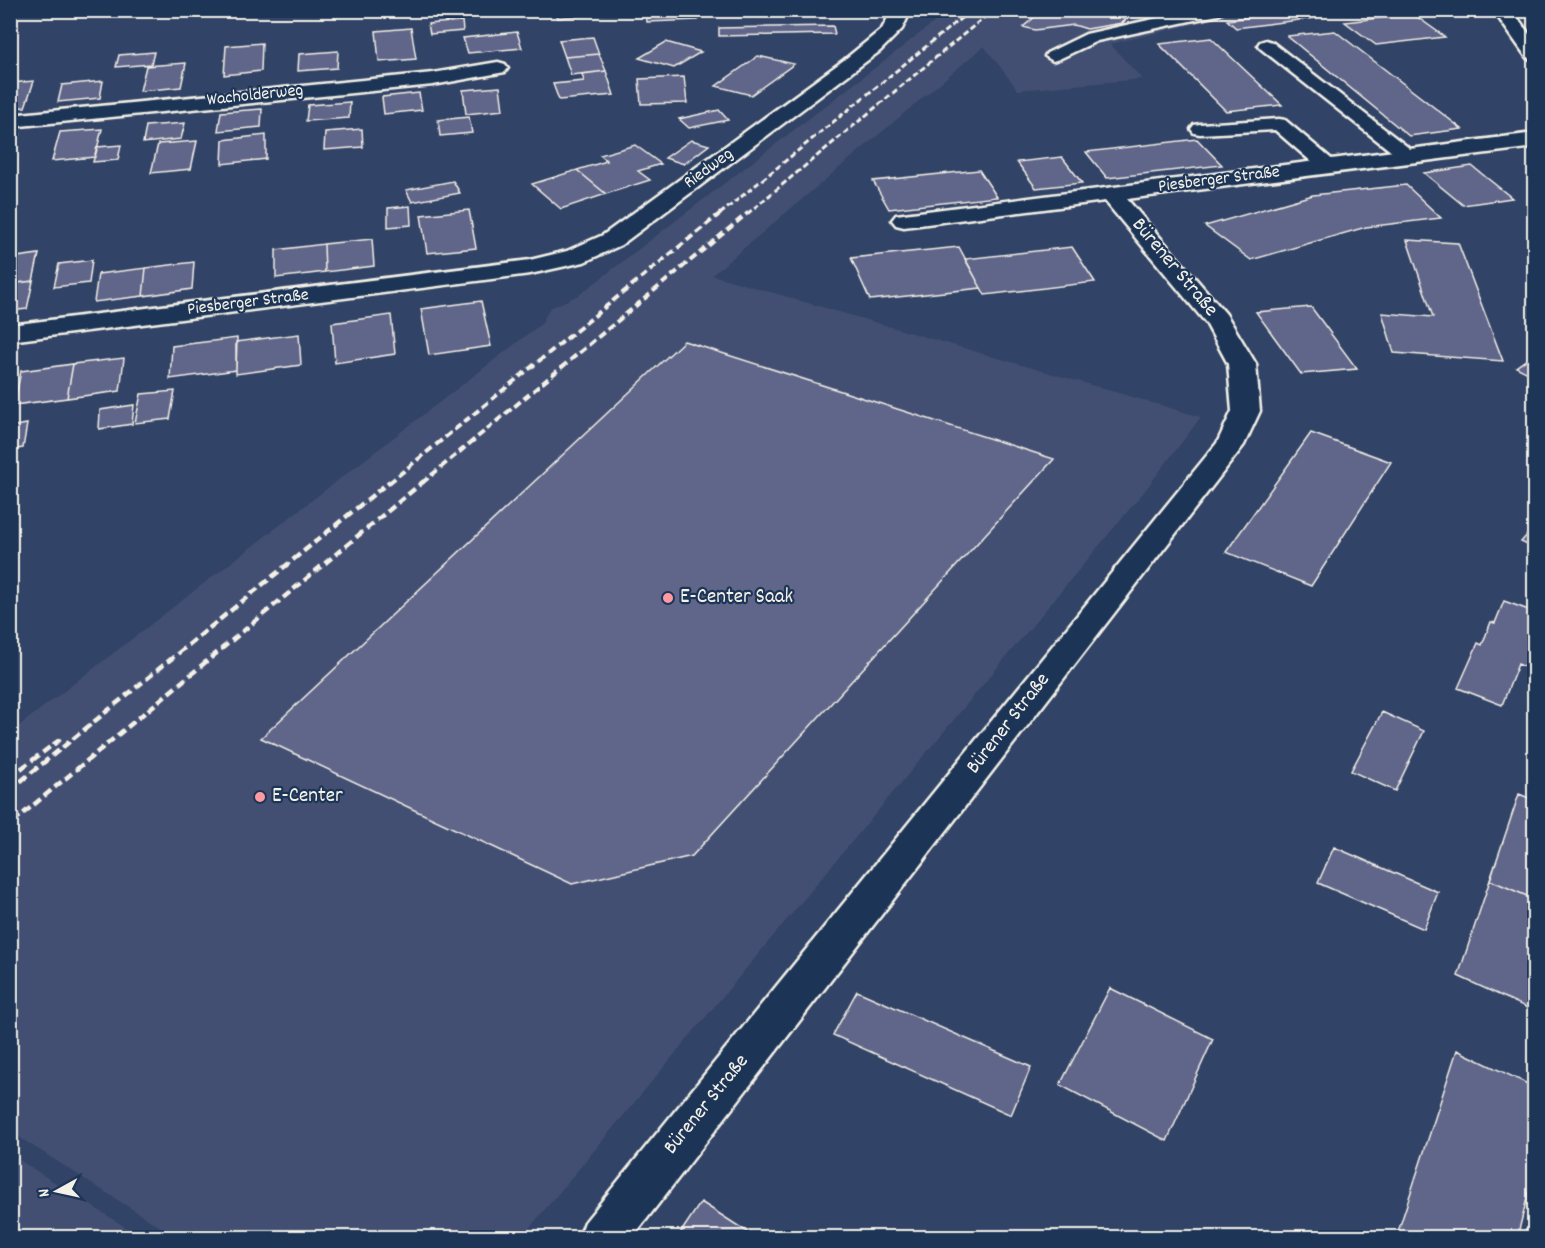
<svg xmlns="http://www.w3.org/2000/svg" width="1545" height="1248" font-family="Dekko,sans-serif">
<rect width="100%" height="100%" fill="#314366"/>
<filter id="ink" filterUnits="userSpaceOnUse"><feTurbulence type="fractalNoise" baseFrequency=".0167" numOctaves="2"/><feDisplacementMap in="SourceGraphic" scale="12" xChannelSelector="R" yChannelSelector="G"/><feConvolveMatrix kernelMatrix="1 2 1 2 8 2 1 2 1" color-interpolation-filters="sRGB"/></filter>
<g filter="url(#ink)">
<path fill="#435073" d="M949 11H1287L1216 19 1110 44 1142 79 1018 90 984 46 712 275 1201 417 1143 493 522 1237H176L11 1132V732L541 324 550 308 579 295Z
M10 1155H11L141 1237H11Z"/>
<path fill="#61658a" stroke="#f4f1e8" stroke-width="1.5" d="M555 10H606L608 13 558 18Z
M646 10H697L698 20 647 22Z
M1043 10H1136L1122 23 1087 29 1074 25 1035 30 1023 27Z
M1143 10H1195L1166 15Z
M1305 11 1315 18 1236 28 1227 20Z
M1413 14 1445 37 1376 45 1345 22Z
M462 21 463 31 430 34 428 24Z
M833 26 835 34 719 36V28Z
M411 28 416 59 379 62 376 31Z
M1335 31 1462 129 1409 136 1287 36Z
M517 32 522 48 468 53 463 38Z
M593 37 599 54 565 57 559 40Z
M1211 38 1282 105 1226 111 1159 44Z
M666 42 701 52 674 68 639 58Z
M262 43 261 71 224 75 226 46Z
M338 51 337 68 298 71 299 54Z
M154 52 151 64 116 67 119 55Z
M599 54 606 71 571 75 565 57Z
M758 56 794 64 751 95 716 86Z
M186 63 181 87 140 91 146 66Z
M606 71 614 95 559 100 553 84 584 81 582 74Z
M684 77 687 103 641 104 639 79Z
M34 81 25 107 10 108V83Z
M103 81 100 98 58 102 62 85Z
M500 87 503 110 466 114 463 90Z
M419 93 422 110 384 114 382 97Z
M350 102 349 118 306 121 308 105Z
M262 109 261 127 218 131 221 112Z
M719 110 728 120 689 128 679 119Z
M469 117 472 133 440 136 438 120Z
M185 123 181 139 143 143 146 126Z
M102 129 95 157 52 161 60 132Z
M362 129 363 147 324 150 325 132Z
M20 134 11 157H10V135Z
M266 135V159L222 164 223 140Z
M1197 139 1222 165 1107 178 1086 152Z
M691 140 709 145 684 164 665 158Z
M197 141 191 169 151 173 158 144Z
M121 145 118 160 93 162 97 147Z
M635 145 661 164 638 171 650 180 606 194 577 170 607 161 600 155Z
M1062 157 1082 183 1036 188 1017 162Z
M1472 166 1512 198 1463 205 1424 173Z
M577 170 606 194 561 209 532 184Z
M979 170 997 197 889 209 873 181Z
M453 181 460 193 412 202 406 190Z
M1406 185 1441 218 1366 227 1251 260 1205 226 1313 195Z
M410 206 411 225 388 227V208Z
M469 210 476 248 427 253 421 215Z
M372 239 374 266 325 272 324 244Z
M1407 240 1458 243 1503 361 1394 353 1382 313 1433 317Z
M324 244 325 272 276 278V250Z
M959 247 981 288 870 300 851 258Z
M1072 247 1095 282 985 295 965 259Z
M39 254 33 281 10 284V258Z
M92 260 89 283 54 287 59 264Z
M194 262 192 289 143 296 146 268Z
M146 268 143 296 94 302 98 274Z
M33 281 27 309 10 311V284Z
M481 301 491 346 429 355 421 309Z
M1311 307 1357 369 1301 374 1256 312Z
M391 315 395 354 335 363 332 323Z
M299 334 301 365 236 374V342Z
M237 338 236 370 170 379 172 346Z
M684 341 1054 459 692 856 572 884 261 738Z
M1534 354V376L1516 367Z
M124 358 120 391 67 398 73 364Z
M73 364 67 398 14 405 21 371Z
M175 391 170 419 135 423 141 394Z
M134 405 132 424 99 429 100 410Z
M27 424 23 448 10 450V427Z
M1311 433 1391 462 1311 586 1226 552Z
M1534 527V548L1521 542Z
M1504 601 1534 612V671L1518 664 1502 705 1458 688 1478 643 1482 645 1491 622 1495 623Z
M1382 712 1424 731 1395 791 1351 771Z
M1519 794 1534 800V899L1490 880Z
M1334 847 1438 892 1424 929 1318 883Z
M1490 880 1534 899V1011L1458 976Z
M1110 988 1213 1039 1167 1141 1060 1085Z
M857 991 1031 1067 1011 1115 833 1035Z
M1457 1050 1534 1087V1170L1517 1238H1396Z
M701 1202 757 1238H677Z"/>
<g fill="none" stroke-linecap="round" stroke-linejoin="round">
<g stroke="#f4f1e8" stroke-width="5">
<path id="lane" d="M1194 10H1225L1218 15 1097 41 1059 59 1053 61 1045 56 1047 53 1086 34Z
M1266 40 1272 42 1414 152 1417 156 1414 160H1402L1260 48 1258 45 1260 42Z
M1279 119 1285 120 1335 162 1337 166 1335 170H1321L1275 130 1200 134 1194 133 1191 129 1194 125 1200 124Z"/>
</g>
<g stroke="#f4f1e8" stroke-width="5">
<path id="street" d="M892 10H911L902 29 880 51 621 245 584 262 530 274 10 341V325L530 260 567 251 603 235 844 60 882 29Z
M498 62 505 64 508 68 505 72 433 85 10 127V115L433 73Z
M1534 133V147L1127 199 1226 314 1256 364 1260 411 1244 445 632 1238H579L585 1222 1217 443 1232 411 1228 364 1206 323 1105 201 904 227 896 225 892 220 896 215Z"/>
</g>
<g stroke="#f4f1e8" stroke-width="5">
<path id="secondary" d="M1493 10H1512L1534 41V60L1527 58Z"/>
</g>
<use href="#lane" fill="#1d3557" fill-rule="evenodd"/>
<use href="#street" fill="#1d3557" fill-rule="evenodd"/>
<use href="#secondary" fill="#1d3557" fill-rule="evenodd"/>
<path stroke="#f4f1e8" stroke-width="3" stroke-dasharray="6 3" stroke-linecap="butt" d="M720 214 971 10
M747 214 993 10"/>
<path stroke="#f4f1e8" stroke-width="4" stroke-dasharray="8 4" stroke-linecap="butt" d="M389 483 722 212
M422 483 749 212"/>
<path stroke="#f4f1e8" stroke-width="4.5" stroke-dasharray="9 4.5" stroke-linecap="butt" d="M10 777 62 738
M10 790 390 481
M13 822 424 481"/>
<path stroke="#f4f1e8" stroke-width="6" stroke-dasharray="11 6" stroke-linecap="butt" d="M10 824 15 820"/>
</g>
</g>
<g fill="#ff9aa2" stroke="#1d3557" stroke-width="2">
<circle cx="668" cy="598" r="6"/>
<circle cx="260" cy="797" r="6"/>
</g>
<g text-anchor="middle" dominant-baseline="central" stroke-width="4.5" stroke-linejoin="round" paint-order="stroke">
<g font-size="18" fill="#f4f1e8" stroke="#1d3557">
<text transform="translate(255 96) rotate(-6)">Wacholderweg</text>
<text transform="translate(709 169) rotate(-36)">Riedweg</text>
<text transform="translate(1219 180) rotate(-7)">Piesberger Straße</text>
<text transform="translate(248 303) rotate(-7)">Piesberger Straße</text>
</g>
<g font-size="21" fill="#f4f1e8" stroke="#1d3557">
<text transform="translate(1174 268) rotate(50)">Bürener Straße</text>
<text transform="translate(1009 724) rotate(-52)">Bürener Straße</text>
<text transform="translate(707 1105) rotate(-51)">Bürener Straße</text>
</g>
<g font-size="21" fill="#f4f1e8" stroke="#1d3557" text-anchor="start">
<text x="680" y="598">E-Center Saak</text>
<text x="272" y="797">E-Center</text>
</g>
</g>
<rect width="1545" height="1248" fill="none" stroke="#1d3557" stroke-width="36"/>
<rect x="18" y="18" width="1509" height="1212" fill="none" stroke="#f4f1e8" stroke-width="2" filter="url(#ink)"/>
<g transform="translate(57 1191) rotate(262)" stroke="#1d3557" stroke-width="4.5" paint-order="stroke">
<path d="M0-4.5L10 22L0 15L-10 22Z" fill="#f4f1e8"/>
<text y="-9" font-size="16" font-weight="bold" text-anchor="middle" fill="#f4f1e8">N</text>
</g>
</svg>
